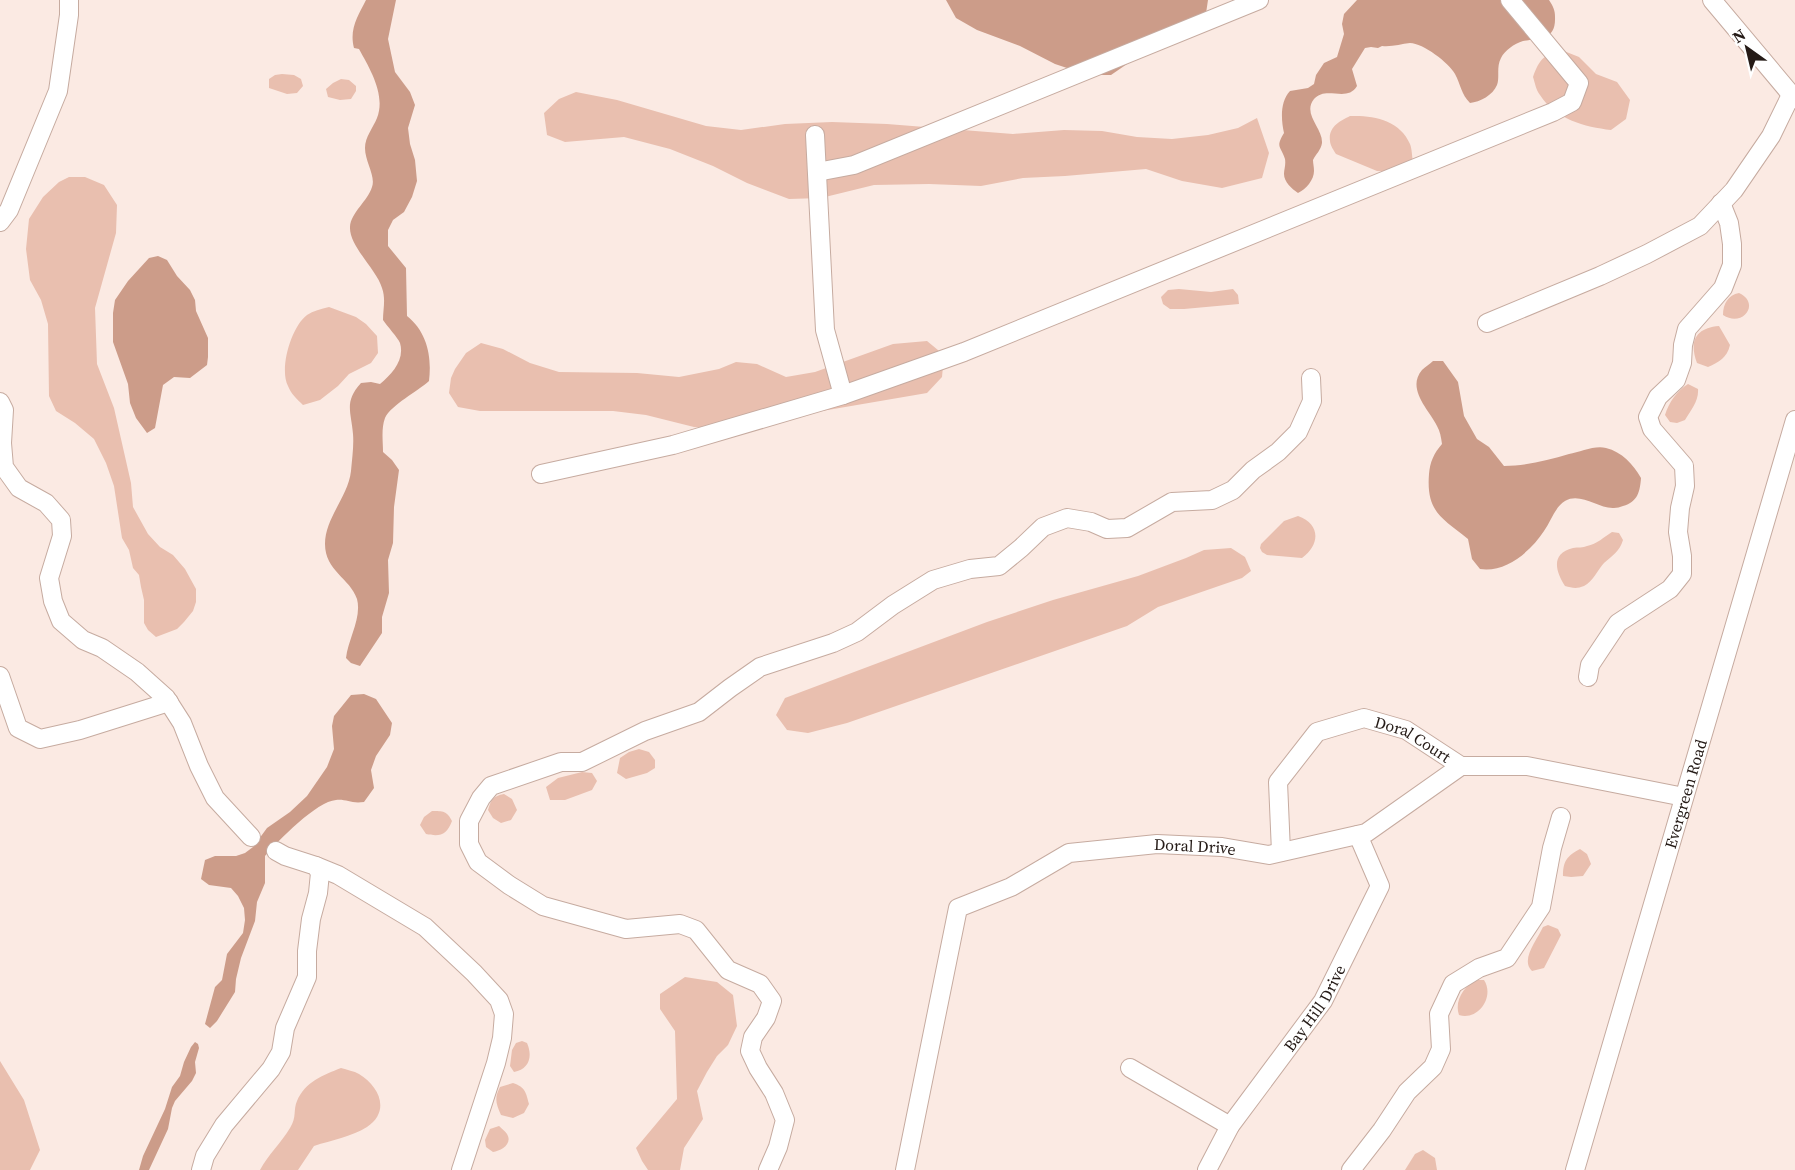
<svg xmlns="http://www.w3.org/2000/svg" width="1795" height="1170" font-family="'Source Serif 4',serif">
<rect width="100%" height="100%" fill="#fbeae3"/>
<path fill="#e9bfaf" d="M1564 51 1579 57 1596 74 1617 82 1630 100 1626 119 1611 130C1585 127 1555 119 1540 95 1536 90 1535 83 1533 77 1540 58 1544 54 1564 51Z
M282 74 294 75 301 79 303 86 297 93 287 94 269 88V79L275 75Z
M341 79 349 80 356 86V91L351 99 340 100 328 97 326 89 333 83Z
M576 92 617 100 706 126 741 130 785 124 832 122 887 124 1013 134 1064 130 1102 131 1137 137 1172 139 1208 135 1238 128 1257 118 1269 153 1262 178 1222 188 1182 181 1146 169 1065 176 1023 178 981 186 929 184 874 185 821 198 789 199 747 183 713 166 670 149 624 137 565 142 547 135 544 113 559 99Z
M1350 116C1373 115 1400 120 1410 144 1412 149 1412 157 1413 162L1396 172 1377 171 1336 154C1334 151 1330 145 1330 141 1328 127 1340 121 1350 116Z
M69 177H85L104 185 117 205 116 233 95 308 97 364 114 408 131 483 133 507 148 534 160 547 173 555 185 569 196 589V602L193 611 184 622 177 629 156 637 148 630 144 623V600L141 587 139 575 133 568 129 550 122 538 114 486 106 463 94 439 75 423 56 411 49 396 48 324 41 300 30 280 26 249 29 219 43 197 59 182Z
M1179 289 1211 292 1233 289 1238 295 1239 304 1184 309H1170L1163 304 1161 297 1168 290Z
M1739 293C1761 303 1743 328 1723 315 1723 304 1728 295 1739 293Z
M329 307 356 317 366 324 377 336 378 353 371 363 349 374 338 386 320 400 303 405C297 399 291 394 288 386 279 369 291 327 307 315 313 311 321 309 329 307Z
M1719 326 1730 345C1727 358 1719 362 1708 367L1697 363C1689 342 1695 328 1719 326Z
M927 341 944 355 942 377 927 393 717 429 694 427 646 415 613 411H480L458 407 449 393 451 378 455 369 466 353 481 343 503 349 530 363 559 372 637 373 679 377 719 369 736 362 757 364 786 377 815 372 893 344Z
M1688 384 1698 389C1699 401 1691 410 1685 420L1677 423 1670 422 1665 415C1669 402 1677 391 1688 384Z
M1298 516C1321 524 1320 545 1302 558L1267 555 1262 552 1260 548 1261 544 1284 521Z
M1612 532 1619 533 1623 540C1620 551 1612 556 1604 563 1597 571 1593 581 1584 586 1577 589 1572 588 1565 586 1555 571 1551 553 1573 548 1578 547 1583 548 1587 546 1597 544 1604 537 1612 532Z
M1231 548 1245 557 1251 571 1242 578 1158 607 1127 626 847 723 808 733 787 730 776 715 785 698 987 622 1053 600 1138 576 1186 558 1204 550Z
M639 749 649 752 655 760V768L647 773 626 779 617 773 620 758 629 752Z
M582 772 592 773 597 781 592 790 565 800H550L546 787 558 778Z
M504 794 512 799 517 810 511 820 501 823 493 818 488 810C491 800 493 796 504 794Z
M432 811C443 811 447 811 452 821 447 835 440 837 426 834L420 825 424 817Z
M1580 849 1587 854 1591 864 1583 876 1571 877 1563 876C1563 861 1567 856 1580 849Z
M1548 925 1558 929 1561 935 1544 968 1532 971C1520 960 1537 940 1543 927Z
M685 977 717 982 733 995 737 1026 728 1045 717 1056 707 1072 697 1091 703 1119 684 1148 680 1170H648L642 1161 636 1148 677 1099 675 1031 660 1009V994Z
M1478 980H1484C1495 997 1478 1021 1459 1015 1454 1001 1464 985 1478 980Z
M522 1041 527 1043C533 1057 529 1069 514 1072L510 1066 512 1050 516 1043Z
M0 1061 24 1100 40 1150 30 1170H0Z
M341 1068C347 1070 354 1071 359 1074 379 1086 391 1111 367 1127 351 1137 332 1140 314 1146L298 1170H260C268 1155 281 1143 290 1128 297 1117 293 1110 297 1101 305 1082 323 1075 341 1068Z
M513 1083C525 1087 526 1092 529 1104L524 1113 513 1118 501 1115C496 1104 494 1098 500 1087Z
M499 1126C500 1127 507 1133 507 1134 513 1144 501 1151 493 1152L486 1147 485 1140 490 1129Z
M1423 1150 1435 1158 1437 1170H1405L1415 1154Z"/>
<path fill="#cc9c89" d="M366 0H396L388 39 395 72 410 92 415 105 408 128 410 144 415 160 417 181 412 197 404 212 393 220 388 230V246L406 268 407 316C427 332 432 356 429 381 418 391 391 405 385 418 381 428 383 442 383 452L392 460 399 470 394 507 393 543 388 560 389 593 382 617V633L360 666 351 663 346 658C348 639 362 618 357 599 350 578 325 571 325 544 325 518 348 497 351 471 352 459 354 446 353 434 351 411 344 402 361 383L371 382 380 384C392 374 405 360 400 343 398 338 387 326 383 320 383 309 386 299 382 288 377 270 349 246 350 227 351 212 368 201 372 187 376 176 365 162 365 148 365 137 373 128 377 118 386 95 370 69 359 49L354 48C349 29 358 16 366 0Z
M946 0H1208L1205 20 1191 32 1127 64 1111 75H1088L1055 64 1020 46 977 30 956 18Z
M1357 0H1549C1553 6 1555 10 1555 17 1556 41 1539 38 1523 41 1514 44 1505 50 1501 58 1496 67 1500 77 1497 85 1493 95 1480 102 1470 103 1461 94 1461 85 1455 74 1449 63 1423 43 1410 43 1401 44 1392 47 1382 46L1378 48 1371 47 1365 48 1352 69 1357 86C1347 103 1326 85 1314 99 1302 114 1323 128 1322 143 1321 150 1316 154 1313 160 1313 163 1314 167 1314 171 1314 180 1306 189 1298 193 1292 189 1284 182 1284 174 1284 169 1286 165 1285 159 1281 146 1275 148 1284 133 1281 119 1280 102 1290 91L1308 88 1314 84 1316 75 1324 63 1337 57 1344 34 1342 24 1344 14Z
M158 256 167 260 177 276 190 290 195 300 196 311 208 338V357L207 365 190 378 174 377 163 385 155 428 147 433 136 418 130 403 128 384 113 342V313L115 300 128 281 149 258Z
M1433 361H1443L1458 382 1464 416 1477 439 1489 447 1504 466C1527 466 1548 460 1569 454 1580 452 1595 445 1606 448 1622 452 1633 464 1641 478 1640 491 1638 502 1623 506 1620 507 1617 508 1614 508 1598 509 1581 492 1565 501 1555 507 1551 521 1544 531 1531 551 1506 573 1480 569L1472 559 1468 539C1442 518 1426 512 1429 474 1430 462 1434 453 1442 444 1441 437 1440 431 1437 426 1429 410 1406 389 1422 370 1425 367 1430 364 1433 361Z
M364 694 376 699 392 723 390 735 376 756 371 770 374 788 364 802C351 804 347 799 336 800 317 801 278 841 265 856V883L257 902 255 921 241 958 236 979 235 992 217 1021 210 1028 205 1024 215 987 222 980 227 954 243 933 245 920 244 908 238 896 231 888 209 885 201 879 205 860 215 856H236L245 853 253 847 267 828 290 812 307 796 327 767 334 749 332 726 334 716 351 695Z
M195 1042 198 1044 199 1048 195 1062 196 1073 192 1081 175 1101 172 1108 168 1129 149 1170H139L143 1156 165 1109 172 1087 180 1076 184 1062 191 1047Z"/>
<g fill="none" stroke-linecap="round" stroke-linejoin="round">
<g stroke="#c6aba0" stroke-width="20">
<g id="minor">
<path d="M1712 0 1795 99"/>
<path d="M815 135 825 330 843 395"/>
<path d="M817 172 854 165 1259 0"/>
<path d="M0 222 9 210 58 91 69 15V0"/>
<path d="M1487 323 1600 276 1647 254 1700 226 1734 190 1771 136 1791 95"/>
<path d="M0 402 4 410 2 443 4 467 19 488 46 503 61 520 62 536 49 578 53 601 61 621 83 640 102 648 137 672 166 698 182 723 199 766 215 798 251 837"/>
<path d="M541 474 673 445 843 395 964 352 1553 112 1572 102 1579 83 1510 0"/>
<path d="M0 676 18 728 40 739 80 730 169 702"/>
<path d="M1588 677 1590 665 1618 623 1670 589 1682 574V556L1678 532 1680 508 1685 486 1684 466 1652 429 1648 417 1658 397 1676 380 1682 363 1683 345 1687 329 1723 288 1732 265V244L1729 223 1721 203"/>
<path id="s1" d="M1281 852 1278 782 1317 732 1364 718 1406 730 1461 766"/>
<path d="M316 866 338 875 425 927 474 973 499 1000 504 1014 502 1038 496 1063 461 1170"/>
<path d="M1130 1068 1230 1126"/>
<path d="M201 1170 205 1156 224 1125 271 1069 281 1052 285 1028 307 977V951L311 919 318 893 320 873 316 866 285 856 276 851"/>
<path d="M768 1170 778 1147 785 1120 774 1093 758 1068 750 1051 753 1037 766 1018 772 1001 760 984 728 970 696 930 680 924 626 929 543 906 509 885 478 862 469 844V821L481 798 491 786 561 762H582L645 731 699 712 730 688 760 667 833 643 857 632 893 605 933 580 970 569 999 566 1021 548 1043 527 1067 518 1091 522 1107 529 1127 528 1172 502 1212 500 1233 490 1253 470 1278 452 1298 432 1312 401 1311 378"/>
<path id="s2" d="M905 1170 958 908 1011 887 1069 853 1157 844 1222 847 1269 855 1366 833 1461 766H1527L1684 797"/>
<path id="s3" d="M1207 1170 1230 1126 1323 1001 1380 886 1358 835"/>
<path d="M1351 1170 1382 1130 1407 1092 1433 1067 1441 1049 1439 1014 1453 984 1479 968 1507 958 1541 907 1552 848 1561 817"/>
<path id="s4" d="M1575 1170 1795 420"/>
</g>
</g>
<use href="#minor" stroke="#fff" stroke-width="18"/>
</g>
<g text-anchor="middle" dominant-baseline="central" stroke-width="6" stroke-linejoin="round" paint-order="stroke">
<g font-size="16" fill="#251b17" stroke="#fff">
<text stroke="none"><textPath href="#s1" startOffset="236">Doral Court</textPath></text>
<text stroke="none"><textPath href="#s4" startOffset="392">Evergreen Road</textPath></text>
<text stroke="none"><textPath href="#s2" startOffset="518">Doral Drive</textPath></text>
<text stroke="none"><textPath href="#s3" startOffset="195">Bay Hill Drive</textPath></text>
</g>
</g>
<g transform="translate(1747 48) rotate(326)" stroke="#ffffff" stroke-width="4.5" paint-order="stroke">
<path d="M0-4.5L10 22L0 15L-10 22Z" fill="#251b17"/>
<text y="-9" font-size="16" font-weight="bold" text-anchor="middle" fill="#251b17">N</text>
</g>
</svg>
